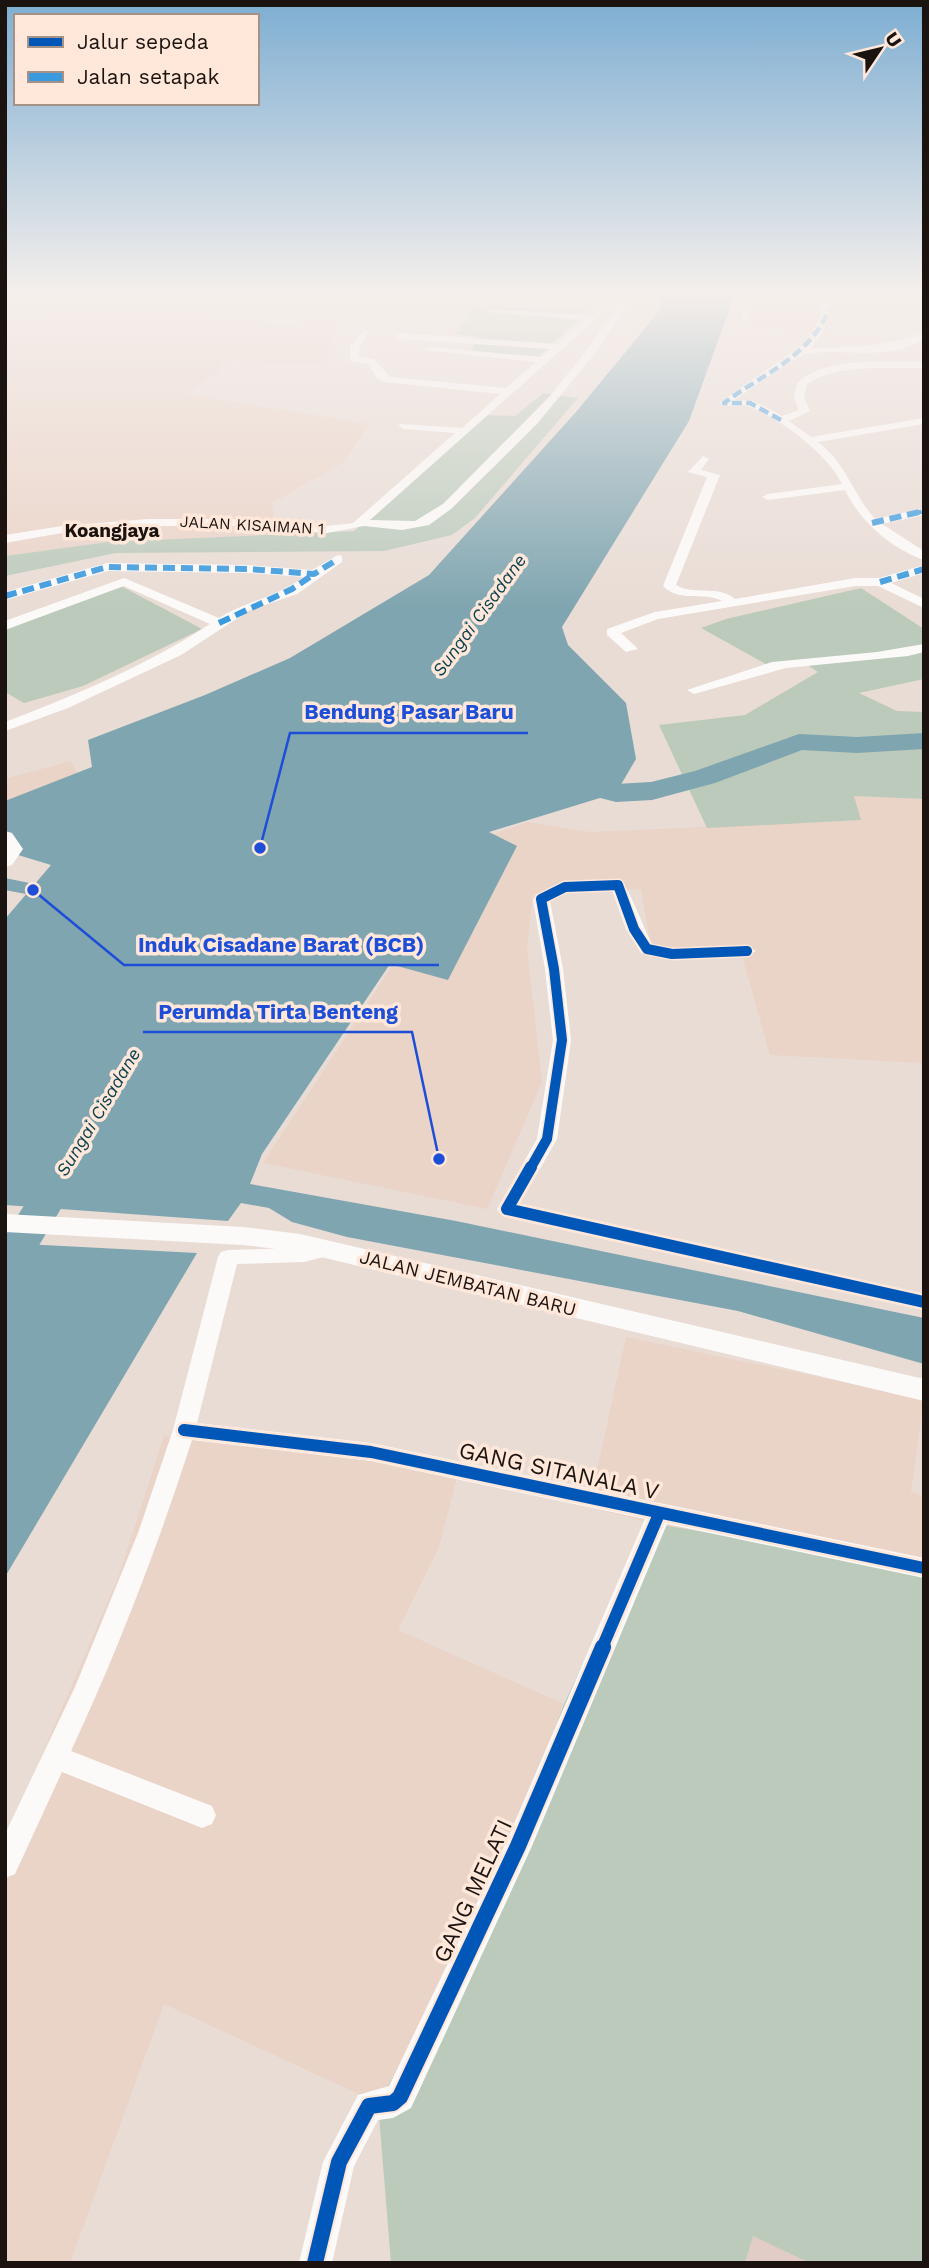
<svg xmlns="http://www.w3.org/2000/svg" width="929" height="2268" font-family="'Work Sans',sans-serif">
<rect width="100%" height="100%" fill="#e9dcd5"/>
<path fill="#e1cdc6" d="M753 2235 810 2263H745Z"/>
<path fill="#ead3c7" d="M178 293H216L207 318 302 326 305 316H338L325 363 226 361 214 375 186 394 369 424 343 463 272 503 276 535 108 542 5 556V323L154 294Z
M750 293H831L833 302 863 300 872 307H902L913 314 837 316 823 333 730 323 752 298Z
M71 761 89 795 5 847V779Z
M854 796 924 799V1063L770 1055 741 952 653 958 641 889 533 894 527 948 542 1082 487 1209 263 1163 474 841 528 822 590 832 860 820Z
M626 1337 924 1399 911 1492 924 1497V1568L650 1523 589 1507Z
M164 1436 460 1466 439 1547 398 1630 564 1704 490 1908 378 2103 164 2004 70 2263H5V1841L119 1575Z"/>
<path fill="#bbcabb" d="M470 306 588 310 536 359 471 351 479 337 454 334 467 320Z
M543 393 578 398 475 518 452 535 384 551 116 553 5 576V556L108 542 354 531 482 415 515 416Z
M121 586 202 629 83 686 24 703 5 692V630Z
M861 588 924 629V679L859 693 897 711 924 712V799L854 796 861 820 707 828 659 725 745 715 818 672 800 660 773 668 701 628 726 619Z
M650 1523 924 1568V2263H810L753 2236 745 2263H391L378 2103 490 1908 564 1704Z"/>
<path fill="#7fa5b0" d="M661 293 735 294 689 421 562 627 568 645 626 703 636 759 616 793 489 832 517 846 448 980 390 964 262 1154 250 1184 456 1221 924 1318V1364L738 1311 347 1237 292 1222 269 1208 241 1203 228 1221 5 1205V919L51 865 5 851V801L92 767 88 740 205 695 290 658 429 575 576 412 661 309Z
M5 1243 197 1253 5 1577Z"/>
<g fill="none" stroke-linecap="round" stroke-linejoin="round">
<path fill="#7fa5b0" fill-rule="evenodd" d="M5 878 69 891 72 895 62 901 5 890Z"/>
<path fill="#7fa5b0" fill-rule="evenodd" d="M924 733V749L857 753 802 750 715 783 652 800 616 802 557 787 553 781 557 775 567 772 616 784 651 782 695 771 799 734 857 737Z
M68 1153 81 1156 87 1165 19 1279 5 1283V1236L55 1156Z"/>
<path fill="#fcfaf9" fill-rule="evenodd" d="M539 293H625L370 520 415 521 443 504 550 396 590 346 625 295 633 297 597 351 537 424 451 509 429 525 402 530 364 526 327 533 250 526H148L62 533 5 543V535L62 526 148 519H250L327 526 353 523 455 433 404 429 399 426 400 424 462 428 500 394 384 382 377 378 368 364 350 361V346L364 330H370L360 346 358 357 374 359 390 377 506 388 536 362 423 350 428 347 542 357 551 349 400 339 395 336 400 333 557 344 584 320 486 312 491 309 590 315 609 298Z
M765 293H832C832 314 826 330 811 348 851 347 887 347 924 332V339C890 362 844 348 807 354 798 355 746 392 735 400L754 401 782 416 799 410 794 398 797 383C827 355 886 363 924 362V368C886 369 840 363 807 384L804 398 810 411 789 421 811 437 924 418V424L818 442C846 463 853 494 875 519L924 508V515L882 524 924 551V560C890 548 860 521 845 490L768 500 762 497 768 494 842 484C828 454 781 419 750 407 740 403 728 409 719 403L804 344C816 330 822 317 823 298L774 296 752 305 747 321H741L745 301Z
M703 456 709 459 701 470 720 475 676 585C694 596 716 584 735 599L855 578H879L924 565V573L891 583 924 599V608L878 586H855L658 619 621 633 638 649 626 652 607 635V629L655 612 722 601C703 591 679 603 663 586L707 477 688 472Z
M338 555 342 556V562L297 594 250 610 181 655 68 708 5 731V722C76 695 147 665 210 624L124 586 5 630V621L124 578 219 618C246 601 278 597 303 577L249 573 108 571 5 600V592L107 563 249 565 312 570Z
M924 644V652L908 656 786 668 694 694 687 690 772 662 877 652Z
M618 880C629 883 644 932 653 945L672 949 747 946 756 951 747 956C711 958 676 961 641 953L626 929 612 890 568 892 550 901 563 969 571 1040 557 1139 519 1205 924 1294V1310L500 1214 497 1209 537 1139 553 1040 545 969 533 899 565 882Z
M328 1242 335 1244 338 1249 335 1254 304 1262 237 1264 197 1423 371 1443 924 1558V1578L667 1524 532 1846 411 2108 393 2118 378 2120 354 2166 332 2263H299L323 2162 358 2095 389 2086 507 1840 645 1519 371 1461 192 1440C158 1546 118 1650 71 1751L212 1806 216 1815 212 1824 202 1828 62 1772 15 1874 5 1878V1834L75 1687 138 1533 173 1430 218 1257 221 1252 228 1250 304 1248Z"/>
<path fill="#fcfaf9" fill-rule="evenodd" d="M916 293H924V297Z
M5 831 12 833 23 849 12 865 5 867Z
M5 1214 243 1227 300 1234 924 1379V1401L300 1252 243 1245 5 1232Z"/>
<path stroke="#3b9ade" stroke-width="4.5" stroke-dasharray="10 4.5" stroke-linecap="butt" d="M781 420 750 403H724C764 373 808 358 829 310
M912 514 924 511"/>
<path stroke="#3b9ade" stroke-width="6" stroke-dasharray="12 6" stroke-linecap="butt" d="M872 523 919 512
M880 582 924 569
M5 596 107 567 249 569 314 574 338 559
M219 623 292 589 314 574"/>
<g stroke="#ffe7da" stroke-width="13">
<path id="cycleway-far2" d="M530 1169 547 1139 562 1040 554 969 541 899 565 887 618 885 634 929 647 949 672 954 747 951"/>
</g>
<g stroke="#ffe7da" stroke-width="17">
<path id="cycleway-far1" d="M531 1167 507 1209 924 1302
M184 1430 371 1452 924 1568
M602 1648 659 1514"/>
</g>
<g stroke="#ffe7da" stroke-width="20">
<path id="cycleway" d="M315 2263 339 2162 369 2106 393 2103 400 2097 518 1846 603 1647"/>
</g>
<use href="#cycleway-far2" stroke="#0057b8" stroke-width="10"/>
<use href="#cycleway-far1" stroke="#0057b8" stroke-width="12"/>
<use href="#cycleway" stroke="#0057b8" stroke-width="16"/>
</g>
<linearGradient id="sky" x2="0" y2="1"><stop stop-color="#7eaed2"/><stop offset="0.48" stop-color="#f5efec"/><stop offset="1" stop-color="#f5efec" stop-opacity="0"/></linearGradient>
<rect width="929" height="610" fill="url(#sky)"/>
<g text-anchor="middle" dominant-baseline="central" stroke-width="7" stroke-linejoin="round" paint-order="stroke">
<g font-size="16" fill="#1b130f" stroke="#ffe7da">
<text transform="translate(252 525) rotate(3)">JALAN KISAIMAN 1</text>
</g>
<g font-size="18" font-style="italic" fill="#0a414f" stroke="#ffe7da">
<text transform="translate(479 615) rotate(-54)">Sungai Cisadane</text>
<text transform="translate(98 1112) rotate(-59)">Sungai Cisadane</text>
</g>
<g font-size="19" font-weight="bold" fill="#1b130f" stroke="#ffe7da">
<text x="112" y="530">Koangjaya</text>
</g>
<g font-size="19" fill="#1b130f" stroke="#ffe7da">
<text transform="translate(468 1283) rotate(14)">JALAN JEMBATAN BARU</text>
</g>
<g font-size="23" fill="#1b130f" stroke="#ffe7da">
<text transform="translate(559 1471) rotate(12)">GANG SITANALA V</text>
<text transform="translate(473 1891) rotate(-65)">GANG MELATI</text>
</g>
</g>
<path fill="none" stroke="#1d4ed8" stroke-width="2.5" d="M260 848L290 733H528M33 890L124 965H439M439 1159L412 1032H143"/>
<g fill="#1d4ed8" stroke="#ffe7da" stroke-width="2.5">
<circle cx="260" cy="848" r="7"/>
<circle cx="33" cy="890" r="7"/>
<circle cx="439" cy="1159" r="7"/>
</g>
<g font-size="21" text-anchor="middle" font-weight="bold" fill="#1d4ed8" stroke="#ffe7da" stroke-width="7" stroke-linejoin="round" paint-order="stroke">
<text x="409" y="719">Bendung Pasar Baru</text>
<text x="281" y="952">Induk Cisadane Barat (BCB)</text>
<text x="278" y="1019">Perumda Tirta Benteng</text>
</g>
<rect width="929" height="2268" fill="none" stroke="#1b130f" stroke-width="14"/>
<rect x="14" y="14" width="245" height="91" fill="#ffe7da" stroke="#a49289" stroke-width="2"/>
<rect x="28" y="37" width="35" height="10" fill="#0057b8" stroke="#a49289" stroke-width="2"/>
<text x="77" y="49" font-size="21" fill="#1b130f">Jalur sepeda</text>
<rect x="28" y="72" width="35" height="10" fill="#3b9ade" stroke="#a49289" stroke-width="2"/>
<text x="77" y="84" font-size="21" fill="#1b130f">Jalan setapak</text>
<g transform="translate(880 49) rotate(55)" stroke="#ffe7da" stroke-width="5" paint-order="stroke">
<path d="M0-5L12 26L0 18L-12 26Z" fill="#1b130f"/>
<text y="-10" font-size="19" font-weight="bold" text-anchor="middle" fill="#1b130f">U</text>
</g>
</svg>
